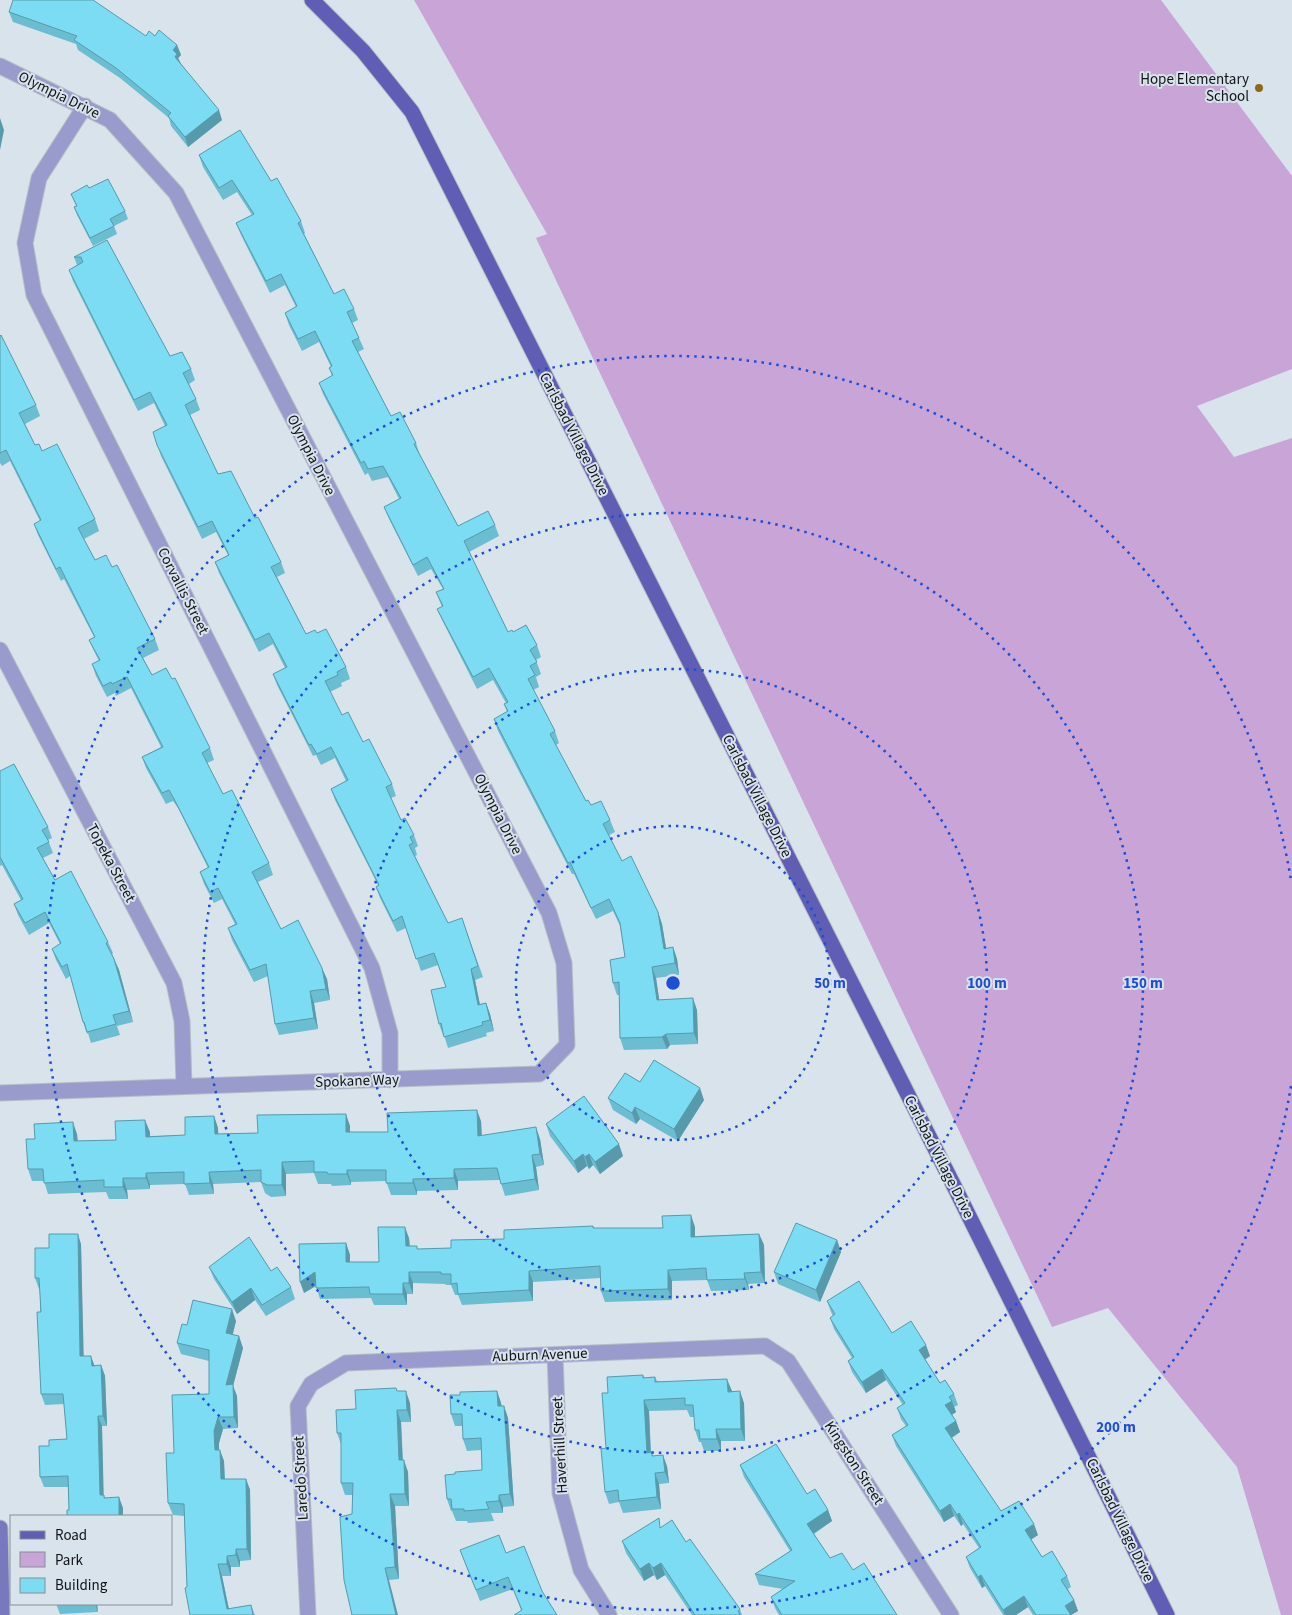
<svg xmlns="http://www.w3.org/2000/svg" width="1292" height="1615" font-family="'Source Sans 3',sans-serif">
<rect width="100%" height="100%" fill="#d9e3ec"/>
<path fill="#c8a4d7" d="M414 0H1161L1292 176V369L1197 406 1234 457 1292 438V1615H1281L1237 1467 1108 1308 1052 1327 536 238 547 234Z"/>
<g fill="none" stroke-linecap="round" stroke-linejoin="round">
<g stroke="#b5bdc5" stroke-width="17">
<path id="street" d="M0 66 110 120 176 193 549 913 564 963 567 1045 539 1074 0 1093
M85 106 39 178 25 243 34 295 372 968 390 1033V1080
M0 650 174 983 182 1021 184 1086
M555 1355 560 1493 581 1570 609 1615
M308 1615 298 1406 311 1384 346 1363 765 1346 788 1361 951 1615"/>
</g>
<g stroke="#b5bdc5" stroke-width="17">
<path id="secondary" d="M0 1528 2 1615"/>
</g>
<g stroke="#b5bdc5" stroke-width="17">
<path id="primary" d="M312 0 363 51 412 112 954 1186 1167 1615"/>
</g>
<use href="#street" stroke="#999bcc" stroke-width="15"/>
<use href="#secondary" stroke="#7778be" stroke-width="15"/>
<use href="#primary" stroke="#605db4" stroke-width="15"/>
</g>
<path fill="#6bbdd2" d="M9 12 146 36H155L177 45 181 55 178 58 180 62 222 120 188 147 171 126 169 118 120 78 78 50 76 44 13 22Z
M199 155 271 181 301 221 305 233 304 234 334 294 354 309 358 320 352 323 359 338 364 349 358 352 391 416 416 443 420 455 458 526 495 525 499 536 469 552 508 632H513L537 645 541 657 536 660 541 674 536 677 539 687 533 690 555 731 559 743 556 745 586 801 610 820 615 832 609 835 622 861 658 912 662 924 666 948 673 947 677 959 679 975 656 978 659 1000 697 1010 698 1044 670 1045 667 1049 624 1050 620 1038 619 995H617L613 983 625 957 620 926 613 911 596 919 574 874H572L498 731 494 719 507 712 504 704 506 703 493 680 477 689 442 620 437 609 442 607 436 592 443 589 431 569 418 576 389 519 384 507 399 499 388 477 372 481 368 473 365 475 323 394 319 383 332 376 329 368 331 367 319 342 302 351 289 325 285 313 296 307 285 285 270 293 241 235 236 223 252 215 237 192 223 200 203 167Z
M89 188 125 211 128 219 114 226 117 234 93 246 77 215 74 207 76 206 71 194Z
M107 240 170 356 191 369 195 380 189 384 196 399 200 410 190 415 218 474 255 518 281 562 285 573 277 577 306 634 317 633 346 667 350 679 341 683 342 686 330 692 342 715 363 742 392 784 396 796 391 798 401 820 414 835 418 846 415 848 417 855 415 856 448 923 462 918 483 977 475 980 480 1004 486 1003 490 1014 494 1031 486 1033 487 1036 448 1048 444 1035H443L439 1024 446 987 438 965 421 971 406 928 397 932 380 898 376 887 378 885 335 800 331 789 346 781 335 758 321 765 316 755 313 756 277 685 273 674 285 668 273 644 259 652 219 573 215 562 228 555 216 532 202 539 161 456 153 432 165 426 154 403 138 411 73 281 69 270 77 265 74 257Z
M0 336 36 405 40 416 25 424 35 445 42 451 95 519 99 531 84 539 95 560 112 567 155 639 159 650 143 658 152 675 210 748 214 760 207 763 223 794 269 863 273 875 258 882 281 929 327 979 330 1000 314 1003 318 1029 279 1035 275 1024 268 976 254 982 232 940 228 928 235 924 222 899 214 903 204 884 200 872 208 868 178 808 173 801 166 804 146 768 142 757 161 747 131 688 116 696 115 693 107 697 96 676 92 664 99 661 94 651 89 640 94 637 64 579 61 581 38 535 34 524 40 521 10 461 2 466 0 463Z
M0 771 48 827 52 838 48 840 53 853 43 858 55 880 108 942 113 953 112 954 119 970 133 1022 117 1026 120 1035 91 1043 88 1033 87 1034 83 1022 70 976 66 979 56 960 52 949 60 944 49 923 29 935 18 915 14 904 21 900 2 865 0 866Z
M640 1082 704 1100 678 1141 640 1119 636 1124 613 1110 608 1098Z
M214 1116 218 1128V1134L258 1133 350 1126V1132H388L481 1121 482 1136 540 1139 544 1165 536 1167 539 1190 505 1196 500 1180 458 1181V1190L417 1191V1195H391L386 1181 351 1182V1185L332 1186 331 1184H318L314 1173 286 1174V1196L271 1197 265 1193 261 1182 213 1184 214 1194 189 1195 185 1184 150 1185V1189L127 1190 128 1199H109L106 1192 48 1194 44 1181H32L28 1169 35 1139 77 1134 78 1141 116 1140 150 1132V1136L185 1135Z
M546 1124 623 1156 600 1174 593 1165 589 1169 587 1166 578 1173 550 1136Z
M593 1226 594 1228H663L695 1227V1236L759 1234 764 1245 765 1283 748 1284 749 1290 711 1291 707 1280 672 1281V1300L605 1302 601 1291V1278L533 1282V1301L462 1305 458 1295H455L451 1285H446L445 1284 413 1283V1294H407V1305H374L371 1298 320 1299 316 1286 304 1293 346 1243 350 1255V1262H379L409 1238 410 1246 418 1249 451 1248 504 1239Z
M837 1240 841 1252 820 1302 778 1284 774 1272Z
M81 1244 83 1356 95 1366 101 1365 105 1376 107 1426H102L103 1495H104L105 1498 123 1508V1516H67L69 1510 68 1487H44L40 1477 49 1446 67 1439 64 1404 45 1405 41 1394 40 1289H39L35 1278 49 1248Z
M209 1267 271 1271 291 1287 295 1299 266 1316 255 1300 237 1314 214 1279Z
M827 1301 892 1333 930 1356 925 1359 940 1383 954 1394 958 1405 954 1407 956 1412 952 1415 956 1421 960 1432 952 1438 1001 1511 1038 1535 1031 1539 1042 1557 1067 1576 1071 1587 1068 1589 1074 1600 1078 1611 1071 1615H1033L1028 1607 1016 1615H1003L985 1586 982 1588 970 1568 966 1557 979 1548 963 1524 961 1526 954 1516 944 1522 896 1446 892 1435 906 1426 901 1419 897 1408 903 1405 886 1380 866 1393 852 1372 848 1361 852 1358 834 1329 830 1318 833 1316 831 1312Z
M236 1321 233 1334 243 1348 233 1386 237 1396 238 1428 223 1429 219 1443V1450L224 1461 225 1479H246L250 1490 251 1560 240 1561V1567H231V1576H222L229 1609 251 1605 255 1615H190L187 1587 184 1516 173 1515 168 1503 174 1453 209 1394V1361L181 1354 177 1343 187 1325Z
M643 1375 645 1378 655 1377 657 1381 732 1391 744 1403 745 1441H721V1451H704L701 1442H699L695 1430 694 1417H690L687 1410 649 1411 651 1452 653 1456 667 1466 669 1483 659 1484 661 1509 623 1513 619 1502 609 1504 605 1492 608 1393Z
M397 1391 410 1403 411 1422H401L403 1460 408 1472 409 1506H395L399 1579 389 1580 352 1514V1495H345L341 1483V1444L337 1433 356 1409Z
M497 1391 502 1406H504L508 1418 514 1506 503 1507V1513H491L494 1521 468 1523 467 1521H456L452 1511H451L447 1499 455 1474 482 1470 481 1450 467 1451 463 1439V1426H455L451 1414 460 1395Z
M740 1465 807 1494 828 1510 832 1521 814 1534 830 1558 853 1570 897 1615H779L775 1608 771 1597 783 1589 759 1585 755 1574 790 1551 744 1477Z
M662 1527 686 1542 740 1609 742 1615H692L665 1575 657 1580 654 1575 644 1581 626 1553 622 1541Z
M460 1550 506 1553 542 1591 521 1610 513 1589 480 1601Z
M56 1604H97L98 1612 60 1614Z"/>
<path fill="#579aab" d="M177 45 181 55 178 58 181 64 179 66 173 50Z
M219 110 222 120 188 147 185 137Z
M0 118 4 130 0 150Z
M658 912 662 924 668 960 664 949Z
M673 947 677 959 679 975 675 963Z
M114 959 119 970 133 1022 129 1011Z
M652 967 656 978 661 1011 657 1000Z
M322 968 327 979 330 1000 326 989Z
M471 969 475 980 482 1016 478 1005Z
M310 991 314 1003 318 1029 314 1018Z
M693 998 697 1010 698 1044 694 1033Z
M486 1003 490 1014 494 1031 490 1020Z
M666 1034 670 1045 667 1049 662 1037Z
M700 1088 704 1100 678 1141 674 1129Z
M635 1107 640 1119 636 1124 632 1113Z
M477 1110 481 1121 482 1148 478 1136Z
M346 1114 350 1126V1144L346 1132Z
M214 1116 218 1128 219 1146 215 1134Z
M145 1120 150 1132V1148L146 1137Z
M73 1122 77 1134 78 1152 74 1141Z
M536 1127 540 1139 544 1165 540 1154Z
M619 1144 623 1156 600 1174 595 1162Z
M583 1154 587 1166 578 1173 574 1161Z
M589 1154 593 1165 589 1169 585 1157Z
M532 1155 536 1167 539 1190 535 1179Z
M282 1162 286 1174V1196L282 1185Z
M454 1169 458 1181V1190L454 1178Z
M347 1170 351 1182V1185L347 1174Z
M209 1172 213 1184 214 1194 210 1183Z
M146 1173 150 1185V1189L146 1178Z
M123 1178 127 1190 128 1199 123 1187Z
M413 1179 417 1191V1195L413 1183Z
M691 1215 695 1227V1248L691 1237Z
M405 1227 409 1238 410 1257 406 1246Z
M78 1234 81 1244 84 1367 80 1356Z
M759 1234 764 1245 765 1283 761 1272Z
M837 1240 841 1252 820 1302 816 1290Z
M346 1243 350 1255V1273L346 1262Z
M668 1270 672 1281V1300L668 1289Z
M529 1271 533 1282V1301L529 1290Z
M315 1272 319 1284 304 1293 300 1282Z
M409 1272 413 1283V1294L409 1283Z
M744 1273 748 1284 749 1290 745 1279Z
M403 1283 407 1294V1305L403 1294Z
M251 1288 255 1300 237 1314 232 1302Z
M232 1309 236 1321 230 1344 226 1333Z
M239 1336 243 1348 233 1386 237 1396 238 1428 234 1417 226 1385Z
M926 1345 930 1356 923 1361 919 1350Z
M91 1356 95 1367 92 1366Z
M101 1365 105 1376 107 1426 103 1416Z
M882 1369 886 1380 866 1393 862 1382Z
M727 1379 732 1391V1403L728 1392Z
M406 1391 410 1403 411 1422 407 1410Z
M497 1391 501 1403 502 1418 498 1406Z
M740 1391 744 1403 745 1441 741 1429Z
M644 1400 649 1411 651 1464 647 1453Z
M952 1401 956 1412 950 1416 945 1405Z
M504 1406 508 1418 514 1506 510 1494Z
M397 1410 401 1422 403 1472 399 1460Z
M98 1416 102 1426 104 1506 100 1495Z
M218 1417 223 1429 219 1443V1461L215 1450 214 1431Z
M956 1421 960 1432 949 1439 945 1428Z
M716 1429 721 1441V1451L717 1439Z
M220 1450 224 1461 225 1491 221 1479Z
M663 1455 667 1466 669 1483 665 1472Z
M404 1460 408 1472 409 1506 405 1494Z
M655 1473 659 1484 661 1509 657 1497Z
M246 1479 250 1490 251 1560 247 1549Z
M390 1494 395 1506 399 1579 395 1567Z
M499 1495 503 1507V1513L499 1501Z
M119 1497 123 1508V1516H119Z
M950 1504 954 1516 944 1522 940 1511Z
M828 1510 832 1521 811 1535 807 1524Z
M959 1513 963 1524 961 1526 957 1515Z
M1034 1524 1038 1535 1029 1541 1025 1530Z
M236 1549 240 1561V1567L236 1555Z
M227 1556 231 1567V1576L227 1564Z
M649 1563 654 1575 644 1581 640 1569Z
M661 1563 665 1575 657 1580 653 1568Z
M218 1564 222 1576 230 1615 227 1609Z
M385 1568 389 1580 398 1615H396Z
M981 1575 985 1586 982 1588 978 1577Z
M1024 1596 1028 1607 1016 1615H1005L1003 1610Z
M1074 1600 1078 1611 1071 1615 1065 1606Z
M95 1604H97L98 1612Z"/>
<path fill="#7cdcf4" stroke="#579aab" d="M13 0H93L146 36 149 31 155 36 159 30 177 45 173 50 177 54 175 57 219 110 185 137 168 116 171 113 116 68 74 40 77 36 9 12Z
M240 130 271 181 277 178 301 221 298 223 334 294 344 289 354 309 347 312 359 338 352 341 391 416 400 412 416 443 414 444 458 526 488 511 495 525 464 541 508 632 512 630 513 632 526 625 537 645 530 650 537 662 530 666 535 675 528 679 555 731 550 734 586 801 588 800 591 805 601 801 610 820 603 824 622 861 631 856 658 912 664 949 673 947 675 963 652 967 657 1000 693 998 694 1033 666 1034 662 1037 620 1038 619 982 613 983 610 960 625 957 620 923 609 899 591 908 570 862 568 863 494 719 508 711 504 704 508 702 489 668 473 677 437 609 443 606 436 592 444 589 427 557 413 565 384 507 401 498 383 466 368 469 364 461 361 463 319 383 333 375 329 368 332 366 315 331 298 339 285 313 297 306 281 274 266 281 236 223 254 214 232 180 219 188 199 155Z
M108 179 125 211 110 219 114 226 90 238 74 207 77 206 71 194 87 185 89 188Z
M107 240 170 356 182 352 191 369 183 373 196 399 185 405 218 474 231 471 255 518 258 517 281 562 271 567 306 634 315 630 317 633 326 629 346 667 337 672 338 675 325 681 342 715 348 712 363 742 369 739 392 784 386 787 401 820 405 818 414 835 410 837 413 843 409 845 448 923 462 918 478 966 471 969 478 1005 486 1003 490 1020 482 1022 483 1025 444 1037 441 1023 439 1024 431 990 446 987 434 953 416 959 402 916 393 921 376 887 379 885 331 789 348 780 331 747 317 754 311 744 309 745 273 674 287 667 269 633 255 640 215 562 229 555 212 521 198 527 157 445 153 432 167 425 150 392 134 400 69 270 83 262 81 257H74Z
M1 335 36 405 19 413 35 445 39 444 42 451 57 444 95 519 78 528 95 560 106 555 112 567 117 565 155 639 137 648 152 675 166 668 172 679 175 678 210 748 202 753 223 794 232 790 269 863 252 872 281 929 298 920 322 968 326 989 310 991 314 1018 275 1024 266 964 250 970 228 928 237 924 218 888 210 892 200 872 209 867 173 797 169 790 162 793 142 757 163 747 127 677 112 684 111 682 103 686 92 664 100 660 89 640 95 637 60 567 56 569 34 524 41 520 6 450 0 453V336Z
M14 764 48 827 42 830 49 842 37 848 55 880 71 871 108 942 106 943 114 959 129 1011 113 1015 116 1024 87 1032 84 1022H83L67 964 62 967 52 949 61 943 45 912 25 923 14 904 23 899 0 857V771Z
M654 1060 700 1088 674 1129 635 1107 632 1113 608 1098 625 1073 640 1082Z
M584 1096 619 1144 595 1162 589 1154 585 1157 583 1154 574 1161 546 1124Z
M477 1110 478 1136 536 1127 540 1154 532 1155 535 1179 501 1184 497 1168 454 1169V1178L413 1179V1183H386V1170H347V1174H328L327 1172H314V1161L282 1162V1185H267L261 1182V1170L209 1172 210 1183 184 1184V1172L146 1173V1178H123V1187H104V1180L44 1183 43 1169H28L26 1139H35L34 1124 73 1122 74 1141 116 1140 115 1121 145 1120 146 1137 185 1135V1117L214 1116 215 1134 258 1133 257 1115 346 1114V1132H388L387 1113Z
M691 1215V1237L759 1234 761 1272 744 1273 745 1279 707 1280 706 1268 668 1270V1289L601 1291 600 1266 529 1271V1290L458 1294 457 1283 451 1284V1274H441V1272H409V1283H403V1294H370L369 1287 316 1288 315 1272 300 1282 299 1244 346 1243V1262H379L378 1227H405L406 1246H417V1249L451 1248V1240L504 1239V1230L593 1226V1228H663L662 1216Z
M796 1223 837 1240 816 1290 774 1272Z
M49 1234H78L80 1356H91L92 1366 101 1365 103 1416H98L100 1495H104V1498L119 1497V1516H67V1510H69L68 1476 40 1477 39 1446H49V1440L67 1439 63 1394H41L37 1312H41L39 1278H35V1248H49Z
M249 1237 271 1271 277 1267 291 1287 262 1305 251 1288 232 1302 209 1267Z
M859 1281 892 1333 911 1321 926 1345 919 1350 940 1383 945 1380 954 1394 949 1397 952 1401 945 1405 956 1421 945 1428 1001 1511 1019 1501 1034 1524 1025 1530 1042 1557 1052 1551 1067 1576 1061 1580 1074 1600 1065 1606 1071 1615H1036L1024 1596 1003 1610 981 1575 978 1577 966 1557 981 1547 959 1513 957 1515 950 1504 940 1511 892 1435 908 1425 897 1408 905 1403 882 1369 862 1382 848 1361 854 1357 830 1318 835 1314 827 1301Z
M193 1300 232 1309 226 1333 239 1336 226 1385 233 1384 234 1417H218L214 1431 215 1450H220L221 1479H246L247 1549H236V1555L227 1556V1564H218L227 1609 251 1605 253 1615H190L185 1588 187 1587 184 1504 168 1503 166 1453H174L172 1395 209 1394V1350L177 1343 182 1324 187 1325Z
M643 1375V1378L655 1377V1382L727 1379 728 1392 740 1391 741 1429H716L717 1439H700L699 1430H695L693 1405H685V1398L644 1400 647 1453 652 1452V1456L663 1455 665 1472 655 1473 657 1497 619 1501 618 1490 605 1492 601 1449 606 1448 602 1393H608L607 1377Z
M396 1388 397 1391H406L407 1410H397L399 1460H404L405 1494H390L395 1567 385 1568 396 1615H352L344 1580 340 1517 352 1514 353 1483H341V1433H337L336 1410 356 1409 355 1390Z
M497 1391 498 1406H504L510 1494 499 1495V1501L486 1502 489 1509 464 1511V1509H452L451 1499H447L445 1475 455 1474V1472L482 1470 481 1438 463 1439 462 1414H451L450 1395H460V1392Z
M776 1444 807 1494 815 1489 828 1510 807 1524 830 1558 842 1553 853 1570 864 1563 897 1615H782L771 1597 795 1581 755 1574 792 1550 740 1465Z
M659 1518 660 1528 672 1520 686 1542 690 1539 740 1609 738 1611 740 1615H695L661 1563 653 1568 649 1563 640 1569 622 1541Z
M499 1535 506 1553 524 1546 542 1591 557 1615H514L522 1610 508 1577 476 1590 460 1550Z"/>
<g fill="none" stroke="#1d4ed8" stroke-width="2.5" stroke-dasharray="2.5 5">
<circle cx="673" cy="983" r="157"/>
<circle cx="673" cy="983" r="314"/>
<circle cx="673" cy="983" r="470"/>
<path d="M1291 1086A627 627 0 1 1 1291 880"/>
</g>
<circle fill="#906a11" stroke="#d9e3ec" stroke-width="2" cx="1259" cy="88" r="5"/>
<g text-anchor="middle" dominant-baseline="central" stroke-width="4" stroke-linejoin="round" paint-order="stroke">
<g font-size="15" fill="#0f1215" stroke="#d9e3ec" text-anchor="end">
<text x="1249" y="79">Hope Elementary<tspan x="1249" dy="17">School</tspan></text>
</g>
<g font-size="15" fill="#0f1215" stroke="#d9e3ec">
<text transform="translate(59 95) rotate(26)">Olympia Drive</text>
<text transform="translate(574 434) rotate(63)">Carlsbad Village Drive</text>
<text transform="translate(311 455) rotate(63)">Olympia Drive</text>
<text transform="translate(183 591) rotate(63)">Corvallis Street</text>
<text transform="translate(757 796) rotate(63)">Carlsbad Village Drive</text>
<text transform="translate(498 814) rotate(63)">Olympia Drive</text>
<text transform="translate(111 863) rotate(62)">Topeka Street</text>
<text transform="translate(357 1081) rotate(-2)">Spokane Way</text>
<text transform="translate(939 1157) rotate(63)">Carlsbad Village Drive</text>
<text transform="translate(540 1355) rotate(-2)">Auburn Avenue</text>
<text transform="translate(560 1445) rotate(-93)">Haverhill Street</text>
<text transform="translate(854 1463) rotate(57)">Kingston Street</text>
<text transform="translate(301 1478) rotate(-93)">Laredo Street</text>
<text transform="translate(1120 1520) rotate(64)">Carlsbad Village Drive</text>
</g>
</g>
<circle cx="673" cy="983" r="8" fill="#1d4ed8" stroke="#d9e3ec" stroke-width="2.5"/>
<g font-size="15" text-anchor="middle" font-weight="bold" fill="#1d4ed8" stroke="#d9e3ec" stroke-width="4" stroke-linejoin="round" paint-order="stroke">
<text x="830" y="988">50 m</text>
<text x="987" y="988">100 m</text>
<text x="1143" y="988">150 m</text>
<text x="1116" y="1432">200 m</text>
</g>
<rect x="10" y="1515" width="162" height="90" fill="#d9e3ec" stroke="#888f96"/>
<rect x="20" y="1531" width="25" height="8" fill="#605db4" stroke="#888f96"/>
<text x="55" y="1540" font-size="15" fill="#0f1215">Road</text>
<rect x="20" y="1552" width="25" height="15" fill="#c8a4d7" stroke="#888f96"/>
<text x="55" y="1565" font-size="15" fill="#0f1215">Park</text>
<rect x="20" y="1578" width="25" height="15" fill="#7cdcf4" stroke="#888f96"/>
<text x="55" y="1590" font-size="15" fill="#0f1215">Building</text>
</svg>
